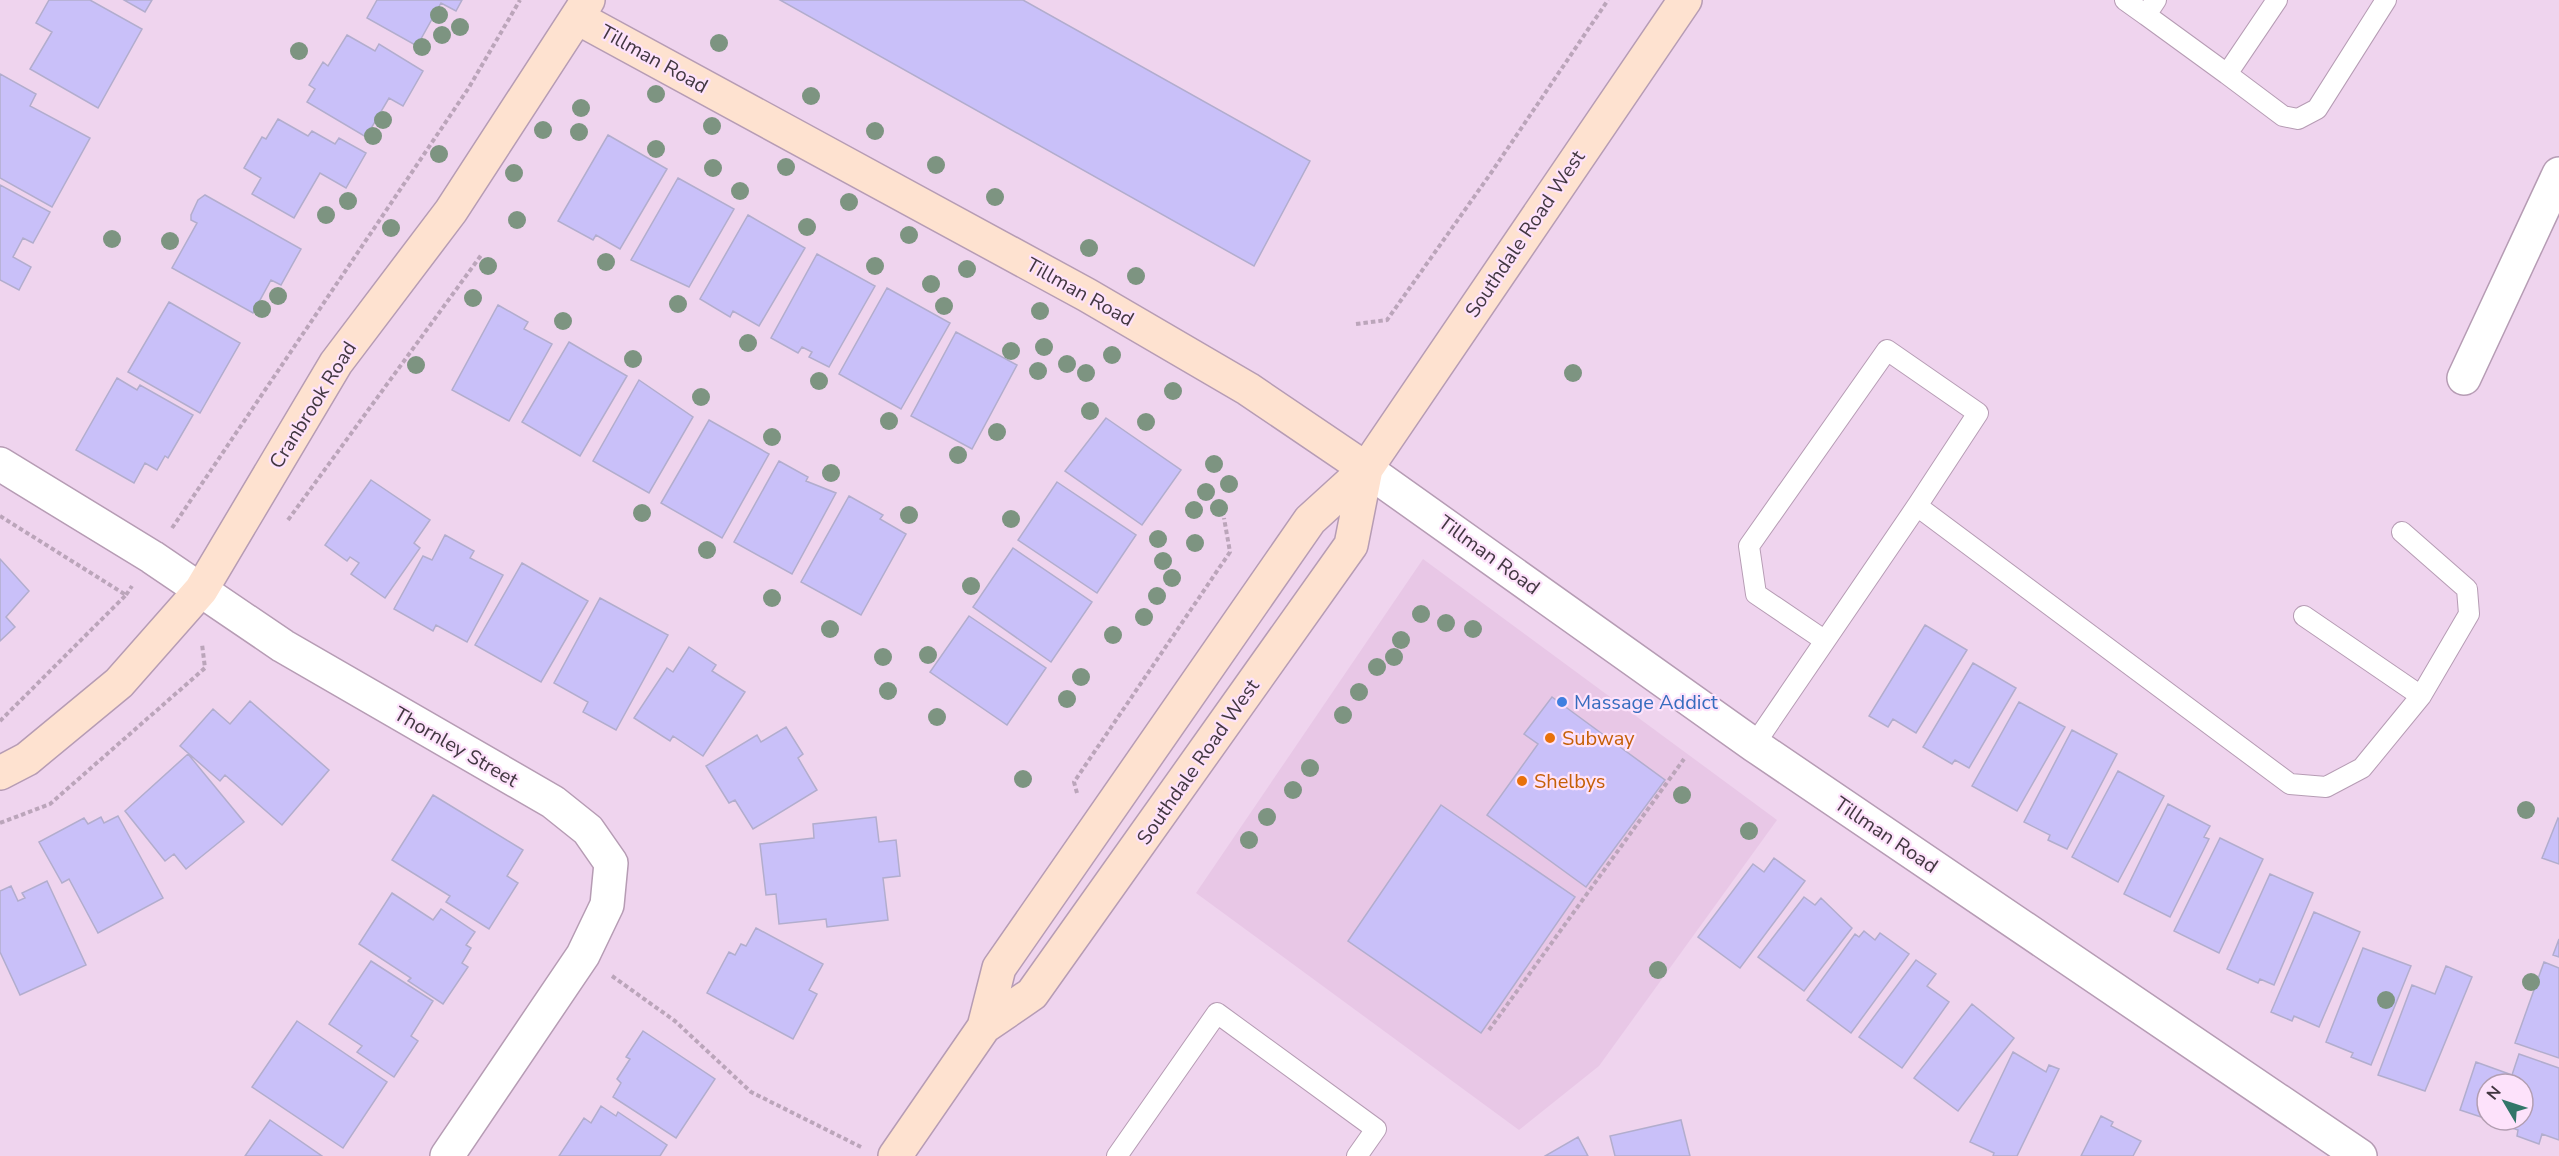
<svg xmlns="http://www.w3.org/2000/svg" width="2559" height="1156" font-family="'Nunito Sans',sans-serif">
<rect width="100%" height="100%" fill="#efd4ee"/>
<path fill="#e8c7e6" d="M1423 559 1777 820 1599 1066 1519 1130 1196 893Z"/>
<path fill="#c9c0f9" stroke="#b2adcd" stroke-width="1.5" d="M49 0H90L142 29 98 108 30 69 52 32 36 23Z
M124 0H152L145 12Z
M377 0H462L456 11 441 3 417 46 367 18Z
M780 0H1023L1310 161 1254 266Z
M347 35 375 51 379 44 423 71 403 106 389 98 366 137 307 102 315 89 309 85 323 62 328 66Z
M0 74 36 94 30 106 90 138 52 207 0 178Z
M278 119 308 136 312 131 335 144 339 138 366 153 346 188 320 173 294 218 252 194 261 178 244 168 262 137 266 139Z
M608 135 667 169 620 249 596 235 593 240 558 221Z
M678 178 734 209 689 287 631 260Z
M0 185 50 212 33 243 23 238 13 257 31 267 19 290 0 280Z
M205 195 301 249 281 285 271 280 253 313 172 268 197 223 191 220V215L198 200Z
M748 215 805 248 759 326 733 311 730 317 700 299Z
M817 254 875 286 829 367 809 357 812 352 802 347 798 353 771 338Z
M887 288 950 323 901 409 839 374Z
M169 302 240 343 200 413 128 372Z
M498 305 528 322 524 329 552 344 509 421 452 390Z
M956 332 1017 365 972 449 911 416Z
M569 342 627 376 580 456 522 422Z
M117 378 137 390 140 385 193 415 168 458 165 456 157 470 145 463 134 483 76 450Z
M639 380 693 417 649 493 593 461Z
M1106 418 1181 470 1142 525 1065 471Z
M709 420 769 454 722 538 661 503Z
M779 461 808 477 806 481 836 493 792 574 734 542Z
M371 480 430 520 414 543 420 548 385 598 351 574 359 563 350 557 347 561 325 545Z
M1057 482 1136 535 1097 593 1018 540Z
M849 496 883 515 880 519 906 534 861 615 801 582Z
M445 535 474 551 470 558 503 575 467 642 436 625 433 631 394 609 423 556 432 560Z
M1013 548 1092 602 1051 662 973 607Z
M0 559 29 591 6 617 15 627 0 641Z
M522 563 588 601 541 682 475 645Z
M600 598 668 635 616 730 583 712 588 702 554 683Z
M969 616 1046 668 1007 725 930 672Z
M1925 625 1967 650 1916 733 1893 719 1888 727 1869 716Z
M689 647 716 665 712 671 745 692 703 756 673 736 670 741 634 718 667 668 673 672Z
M1973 663 2016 688 1969 768 1955 760 1952 764 1923 747Z
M1552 697 1665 780 1586 887 1487 815 1538 744 1524 734Z
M250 701 329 770 282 825 225 775 220 781 180 746 213 709 230 724Z
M2019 702 2065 727 2017 811 1972 786Z
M786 727 803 754 798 758 817 790 753 829 735 800 729 803 706 766 757 735 761 742Z
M2072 730 2117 754 2067 849 2048 840 2050 835 2024 822Z
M188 754 244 822 186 869 174 854 165 861 125 811Z
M2118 771 2164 796 2118 882 2072 857Z
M433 795 523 850 507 876 518 883 489 929 446 902 450 896 392 860Z
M2168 804 2210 826 2204 837 2209 839 2170 917 2124 894Z
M1441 805 1575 897 1481 1033 1348 941Z
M118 816 163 898 98 933 69 879 62 883 39 842 84 818 88 824 101 817 104 823Z
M876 817 879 842 896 840 900 876 883 878 888 920 827 927 826 919 779 924 776 894 766 895 760 844 814 838 813 824Z
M2558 818 2559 819V864L2542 858Z
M2220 838 2263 859 2219 953 2174 931Z
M1774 858 1805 881 1740 968 1698 937 1753 864 1764 872Z
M2270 874 2313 893 2274 985 2260 979 2258 983 2227 969Z
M47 881 86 965 20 995 0 952V891L11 886 18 901 25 898 22 893Z
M392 893 433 920 441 909 475 932 466 945 471 948 462 963 468 967 443 1004 408 981 411 978 359 944Z
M1804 897 1815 905 1821 898 1852 928 1804 991 1758 957Z
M2314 912 2360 932 2319 1027 2294 1016 2292 1021 2271 1012Z
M756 928 823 964 809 990 817 994 793 1039 707 993 729 952 735 955 741 944 746 946Z
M1864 931 1875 940 1880 933 1909 954 1851 1033 1807 1000 1855 934 1859 937Z
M2559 939V957L2553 955Z
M2363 948 2411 966 2371 1065 2351 1057 2353 1053 2326 1042Z
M1916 960 1936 974 1927 986 1949 1002 1902 1068 1859 1037Z
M371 961 433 1001 411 1036 418 1041 394 1077 357 1052 362 1046 329 1024Z
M2544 962 2559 968V1058L2515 1043Z
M2446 966 2472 977 2425 1091 2378 1075 2412 985 2435 994Z
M1972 1004 2014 1038 1958 1111 1914 1078Z
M297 1021 387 1082 343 1148 252 1087Z
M643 1031 715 1079 676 1138 613 1097 621 1083 617 1079 630 1059 626 1057Z
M2013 1052 2046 1072 2049 1065 2059 1069 2017 1156H1993L1994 1153 1970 1142Z
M2519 1054 2559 1068V1140L2542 1134 2539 1144 2517 1136 2518 1130 2489 1120H2523V1084H2487V1119L2460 1110 2476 1062 2512 1075Z
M601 1106 616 1116 618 1112 667 1145 660 1156H559L584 1118 591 1123Z
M2101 1116 2113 1122 2111 1126 2141 1141 2133 1156H2081Z
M270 1120 322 1156H245Z
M1681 1120 1690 1156H1615L1610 1136Z
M1578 1137 1588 1156H1545Z"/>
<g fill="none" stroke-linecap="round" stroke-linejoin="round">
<g stroke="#b69cb4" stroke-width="22">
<path id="lane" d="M2125 0 2146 15 2156 0
M2146 15 2227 74 2277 0
M2227 74 2283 116 2298 119 2317 109 2386 0
M2304 616 2421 696
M1824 640 1756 594 1749 546 1887 350 1978 413 1917 506
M1754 745 1917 506 2290 784 2326 787 2362 768 2421 696 2469 614 2467 589 2402 532
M1117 1156 1217 1013 1376 1129 1357 1156"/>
</g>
<g stroke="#b69cb4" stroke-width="36">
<path id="street" d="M2464 378 2559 174
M0 464 152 557 283 646 553 802 588 830 611 863 607 905 583 955 447 1156
M1366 469 1754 745 2360 1156"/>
</g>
<g stroke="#b69cb4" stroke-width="36">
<path id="secondary" d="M578 18 1087 295 1248 389 1366 469
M0 773 27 759 119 683 201 590 336 363 451 211 588 0
M984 1027 1032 994 1351 545 1366 469
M895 1156 984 1027 999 968 1310 520 1366 469 1685 0"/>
</g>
<path stroke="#bba5ba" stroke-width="4" stroke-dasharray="4.5 3" stroke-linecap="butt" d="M1356 324 1387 320 1491 173 1608 0
M0 516 126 595 0 721
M288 520 482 254
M172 528 468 89 520 0
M126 595 132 586
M1077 793 1074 782 1230 552 1224 518
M0 823 50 804 205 668 202 644
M612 976 675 1021 751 1092 861 1147
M1489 1030 1684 759"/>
<use href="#lane" stroke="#fff" stroke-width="20"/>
<use href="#street" stroke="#fff" stroke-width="33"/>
<use href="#secondary" stroke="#fee2d0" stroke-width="33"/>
</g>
<g fill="#7d9481">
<circle cx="439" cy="15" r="9"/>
<circle cx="460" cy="27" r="9"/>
<circle cx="442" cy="35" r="9"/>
<circle cx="719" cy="43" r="9"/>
<circle cx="422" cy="47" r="9"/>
<circle cx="299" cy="51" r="9"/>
<circle cx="656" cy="94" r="9"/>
<circle cx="811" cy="96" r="9"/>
<circle cx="581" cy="108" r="9"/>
<circle cx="383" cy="120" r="9"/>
<circle cx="712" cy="126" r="9"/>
<circle cx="543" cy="130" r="9"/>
<circle cx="875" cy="131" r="9"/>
<circle cx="579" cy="132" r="9"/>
<circle cx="373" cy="136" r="9"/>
<circle cx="656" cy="149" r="9"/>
<circle cx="439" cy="154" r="9"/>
<circle cx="936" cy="165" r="9"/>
<circle cx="786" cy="167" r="9"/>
<circle cx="713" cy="168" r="9"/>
<circle cx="514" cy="173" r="9"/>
<circle cx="740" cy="191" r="9"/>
<circle cx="995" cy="197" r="9"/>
<circle cx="348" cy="201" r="9"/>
<circle cx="849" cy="202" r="9"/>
<circle cx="326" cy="215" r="9"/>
<circle cx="517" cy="220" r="9"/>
<circle cx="807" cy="227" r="9"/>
<circle cx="391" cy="228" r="9"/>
<circle cx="909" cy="235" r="9"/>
<circle cx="112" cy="239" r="9"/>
<circle cx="170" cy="241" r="9"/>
<circle cx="1089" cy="248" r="9"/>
<circle cx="606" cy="262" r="9"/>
<circle cx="488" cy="266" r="9"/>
<circle cx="875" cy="266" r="9"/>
<circle cx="967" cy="269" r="9"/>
<circle cx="1136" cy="276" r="9"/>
<circle cx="931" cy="284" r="9"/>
<circle cx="278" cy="296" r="9"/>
<circle cx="473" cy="298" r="9"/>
<circle cx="678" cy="304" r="9"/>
<circle cx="944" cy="306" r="9"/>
<circle cx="262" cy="309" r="9"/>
<circle cx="1040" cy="311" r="9"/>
<circle cx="563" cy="321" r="9"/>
<circle cx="748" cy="343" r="9"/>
<circle cx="1044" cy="347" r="9"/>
<circle cx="1011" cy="351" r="9"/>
<circle cx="1112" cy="355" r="9"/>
<circle cx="633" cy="359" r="9"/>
<circle cx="1067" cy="364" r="9"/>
<circle cx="416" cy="365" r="9"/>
<circle cx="1038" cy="371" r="9"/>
<circle cx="1086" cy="373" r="9"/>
<circle cx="1573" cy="373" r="9"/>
<circle cx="819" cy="381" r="9"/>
<circle cx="1173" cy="391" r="9"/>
<circle cx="701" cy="397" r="9"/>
<circle cx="1090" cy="411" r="9"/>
<circle cx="889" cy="421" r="9"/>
<circle cx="1146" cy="422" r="9"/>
<circle cx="997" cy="432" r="9"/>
<circle cx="772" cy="437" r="9"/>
<circle cx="958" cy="455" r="9"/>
<circle cx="1214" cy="464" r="9"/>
<circle cx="831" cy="473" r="9"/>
<circle cx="1229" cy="484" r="9"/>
<circle cx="1206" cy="492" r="9"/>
<circle cx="1219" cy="508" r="9"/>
<circle cx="1194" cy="510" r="9"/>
<circle cx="642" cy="513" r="9"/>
<circle cx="909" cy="515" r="9"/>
<circle cx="1011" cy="519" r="9"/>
<circle cx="1158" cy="539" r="9"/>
<circle cx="1195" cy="543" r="9"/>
<circle cx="707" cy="550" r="9"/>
<circle cx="1163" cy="561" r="9"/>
<circle cx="1172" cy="578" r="9"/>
<circle cx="971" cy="586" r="9"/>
<circle cx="1157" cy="596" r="9"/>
<circle cx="772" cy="598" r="9"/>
<circle cx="1421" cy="614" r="9"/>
<circle cx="1144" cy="617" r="9"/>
<circle cx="1446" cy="623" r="9"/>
<circle cx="830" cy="629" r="9"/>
<circle cx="1473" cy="629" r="9"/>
<circle cx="1113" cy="635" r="9"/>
<circle cx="1401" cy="640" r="9"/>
<circle cx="928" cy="655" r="9"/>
<circle cx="883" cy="657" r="9"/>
<circle cx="1394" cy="657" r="9"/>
<circle cx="1377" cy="667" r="9"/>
<circle cx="1081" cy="677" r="9"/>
<circle cx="888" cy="691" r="9"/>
<circle cx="1359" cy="692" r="9"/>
<circle cx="1067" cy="699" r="9"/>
<circle cx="1343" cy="715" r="9"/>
<circle cx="937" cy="717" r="9"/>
<circle cx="1310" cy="768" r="9"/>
<circle cx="1023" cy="779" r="9"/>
<circle cx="1293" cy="790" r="9"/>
<circle cx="1682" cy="795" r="9"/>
<circle cx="2526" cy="810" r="9"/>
<circle cx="1267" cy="817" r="9"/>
<circle cx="1749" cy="831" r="9"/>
<circle cx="1249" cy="840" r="9"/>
<circle cx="1658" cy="970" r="9"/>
<circle cx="2531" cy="982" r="9"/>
<circle cx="2386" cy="1000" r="9"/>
</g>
<circle fill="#3f7fe0" stroke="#fde2fb" stroke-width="2" cx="1562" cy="702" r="6"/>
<g fill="#e8710a" stroke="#fde2fb" stroke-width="2">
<circle cx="1550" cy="738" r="6"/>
<circle cx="1522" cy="781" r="6"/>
</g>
<g text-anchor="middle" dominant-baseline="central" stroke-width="4.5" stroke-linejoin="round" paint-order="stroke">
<g font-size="20" fill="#423741" stroke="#fde2fb">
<text transform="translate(654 59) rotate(29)">Tillman Road</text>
<text transform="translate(1525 234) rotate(-56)">Southdale Road West</text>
<text transform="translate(1080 292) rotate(29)">Tillman Road</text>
<text transform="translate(313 405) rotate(-58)">Cranbrook Road</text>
<text transform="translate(1489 555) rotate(36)">Tillman Road</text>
<text transform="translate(456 747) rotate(30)">Thornley Street</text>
<text transform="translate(1198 762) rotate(-55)">Southdale Road West</text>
<text transform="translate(1886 835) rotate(34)">Tillman Road</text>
</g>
<g font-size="20" fill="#366cbe" stroke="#fde2fb" text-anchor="start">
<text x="1574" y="702">Massage Addict</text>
</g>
<g font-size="20" fill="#c56008" stroke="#fde2fb" text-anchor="start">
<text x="1562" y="738">Subway</text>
<text x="1534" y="781">Shelbys</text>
</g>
</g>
<g transform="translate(2505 1102) rotate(309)"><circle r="28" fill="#fde2fb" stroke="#b29eb1" stroke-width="1.5"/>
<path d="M0-4.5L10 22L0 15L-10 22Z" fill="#327669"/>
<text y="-9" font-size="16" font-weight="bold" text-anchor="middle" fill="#423741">N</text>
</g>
</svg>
